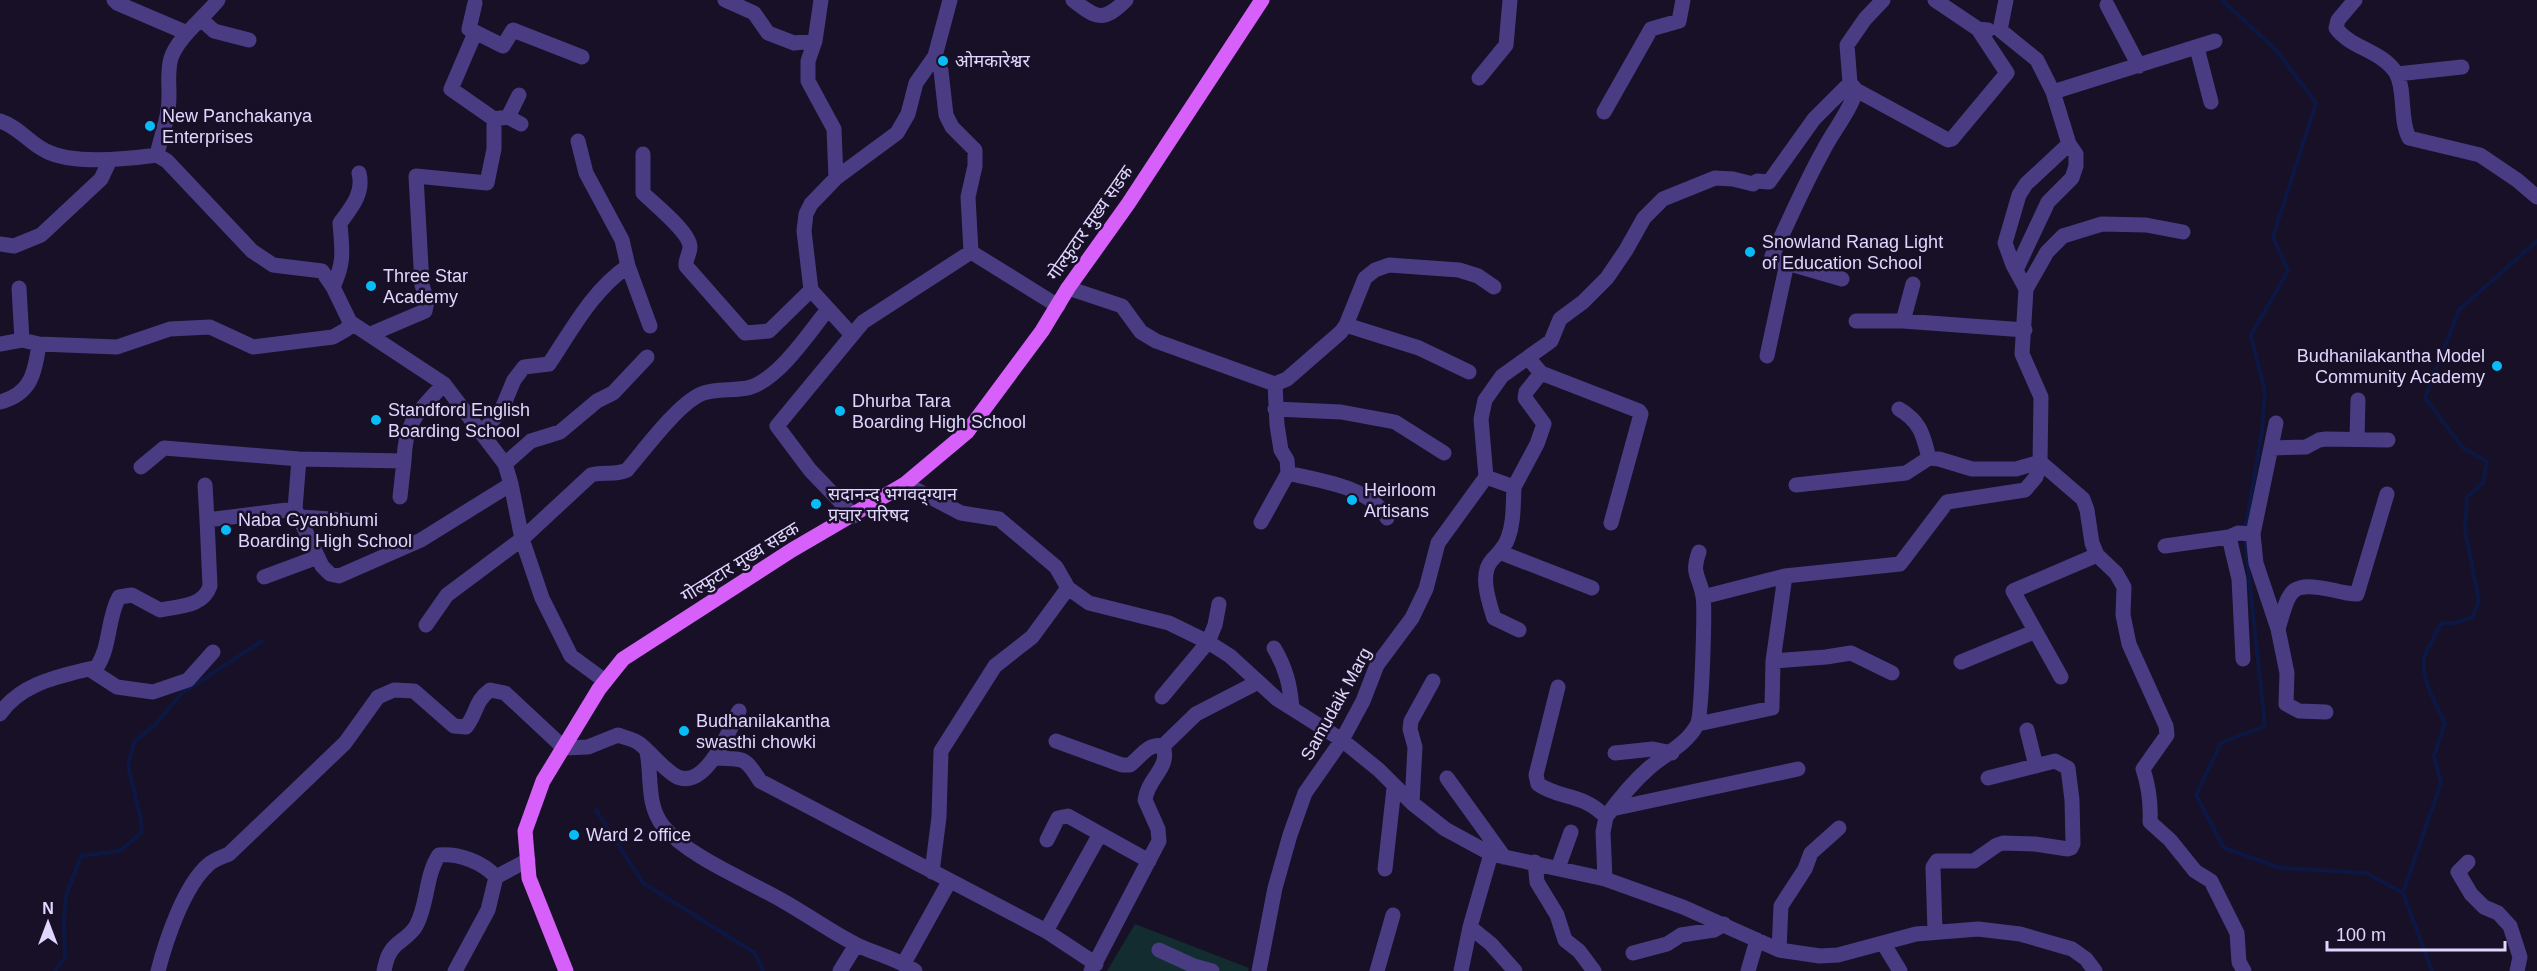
<svg xmlns="http://www.w3.org/2000/svg" width="2537" height="971" font-family="Helvetica,'Noto Sans Devanagari',sans-serif">
<rect width="100%" height="100%" fill="#171026"/>
<path fill="#132c2f" d="M1135 924 1249 968 1248 971H1107Z"/>
<g fill="none" stroke-linecap="round" stroke-linejoin="round">
<path stroke="#0c1843" stroke-width="4" d="M2222 0 2276 50 2316 103 2273 237 2288 271 2251 335 2265 392 2262 431 2245 531
M2245 538 2265 726 2221 743 2196 795 2224 848 2281 868 2366 873 2403 893
M596 810 643 883 755 953 763 971
M55 971 65 958 64 920 66 896 81 856 120 851 142 832 140 815 128 766 134 742 155 725 181 694 262 641
M2432 971 2403 893 2441 783 2434 756 2445 723C2436 704 2421 680 2424 658 2425 651 2438 632 2441 623H2455L2472 617 2479 601 2465 530 2467 497 2483 483 2487 462 2462 447 2425 398 2459 310 2537 241"/>
<path stroke="#4a3c83" stroke-width="15" d="M114 0 117 3 187 33
M725 0 754 13 768 33 794 43 815 41 808 61V81L834 129 836 178 811 204 806 214 804 231 811 290 852 335
M1073 0C1096 18 1103 23 1126 0
M1935 0 1978 29 1988 30
M2006 0 2000 30 2037 60 2053 92 2069 144 2076 154V166L2072 178 2048 202 2016 270
M2355 0 2338 20 2336 28C2350 48 2383 51 2396 73 2406 90 2399 118 2409 138L2480 155 2517 180 2537 197
M475 3 469 29 503 46 513 30 582 57
M2107 5 2139 66
M202 20 214 31 249 40
M815 41 821 0
M2197 48 2211 102
M2397 74 2462 67
M1479 78 1506 45 1510 0
M1850 83 1856 90 1948 140 1952 139 2007 73 1978 29
M2053 92 2215 41
M1604 112 1651 29 1679 21 1683 0
M508 117 521 124
M494 119 508 117 519 95
M0 121C19 127 29 143 46 151 73 165 128 159 157 155 160 140 166 125 168 110 171 92 166 75 171 58 178 37 204 18 218 0
M2069 144 2026 184 2019 195 2005 243 2013 265 2026 289 2022 354 2041 397 2040 462 2083 499 2087 510 2092 543 2097 555 2116 573 2124 587 2123 615 2129 644 2166 726 2167 735 2143 769C2149 787 2151 803 2150 822L2170 840 2195 871 2211 881 2237 933 2239 962 2244 971
M643 154V193C654 204 690 232 690 247 690 254 685 259 686 266L745 333 769 331 811 290
M836 178 897 133 908 114 916 83 935 56
M0 244 14 246 41 235 101 179 110 160
M971 252 1058 306
M1787 263 1774 259 1772 256C1789 221 1804 185 1823 151 1832 133 1852 108 1856 90
M628 266 650 326
M333 287C345 261 342 251 340 223 352 207 364 193 359 173
M19 288 22 340
M1068 288 1122 306 1141 332 1156 341 1275 384 1287 379 1341 332 1346 325 1365 278 1375 270 1389 265 1459 270 1478 276 1494 287
M2026 289 2047 252 2063 236 2102 224 2146 225 2183 232
M1856 321H1903L2025 330
M1903 321 1913 284
M1346 325 1419 348 1469 372
M371 334 425 311 427 301 422 285 416 176 487 183 494 149V119L451 89 475 33
M0 344 22 340 39 344 117 347 170 329 210 327 253 347 333 337 347 329 350 322
M1767 356 1787 263 1842 279
M1529 359 1541 373 1639 411 1641 414 1611 523
M444 384 505 464 511 484 522 539 542 598 571 656 605 681
M0 402C31 394 35 373 39 344
M1275 409 1341 412 1395 422 1444 453
M1899 409C1921 422 1923 435 1929 458
M481 433 501 411 514 380 524 367 549 364C573 328 593 290 628 266L622 240 586 173 578 141
M2357 439 2358 400
M2271 448 2306 447 2319 440 2326 439 2388 440
M505 464 531 441 560 432 597 401 613 393 647 357
M141 467 164 448 299 459 404 461C405 421 418 412 444 384L350 322 333 287 322 271 273 265 252 251 167 161 157 155
M1288 473C1319 481 1370 486 1387 518
M1486 477 1514 487C1513 505 1514 522 1508 538 1504 549 1499 552 1492 560 1479 574 1489 602 1494 618L1519 630
M905 484 961 513 999 519 1056 567 1068 588 1089 603 1169 623 1208 642 1230 656 1277 699 1342 740 1379 770 1412 803 1445 829 1491 854 1605 879 1683 907 1779 950 1820 956 1838 955 1916 934 1978 929 2020 934 2072 949 2086 959 2095 971
M205 485 207 520 295 509 299 459
M1796 485 1906 473 1929 458 1939 459 1972 469H2016L2040 462
M1514 487 1537 444 1544 424 1525 398 1526 392 1541 373
M400 497 404 461
M295 509 322 566 330 574 339 576 421 540 511 484
M854 516 810 470 777 426 863 322 971 252 968 197 975 166V150L952 127 946 115 941 71 935 56 950 0
M300 517 347 520
M1261 522 1288 473 1287 460 1281 450 1277 425 1275 384
M2253 534 2276 423
M2229 537 2239 579 2243 659
M2165 546 2229 537 2238 533 2253 534 2256 563 2278 629 2287 673 2286 704 2299 711 2326 712
M1502 553 1592 588
M264 577 318 557
M1703 597 1785 576 1900 564 1947 502 2025 490 2036 477 2040 462
M426 625 447 595 522 539 591 475C604 471 615 476 627 470 645 449 677 405 701 394 717 387 735 392 751 387 780 377 810 332 828 309
M2278 629C2290 589 2289 581 2333 590 2341 592 2349 594 2357 594L2387 494
M1274 648C1286 668 1290 685 1292 708
M1773 661 1826 657 1851 653 1892 673
M1961 662 2034 632
M89 669 117 687 153 692 188 680 213 652
M2061 677 2013 591 2097 555
M1558 687 1536 775 1538 784C1561 800 1581 792 1606 817L1603 832 1605 879
M1162 697 1208 642 1215 625 1219 604
M0 714C21 682 62 676 97 667 111 645 107 619 119 597L132 595 160 610C179 606 203 607 210 586L207 520
M1698 724 1772 708 1773 661 1785 576
M2027 730 2036 766
M1056 741 1122 765H1130C1141 757 1147 743 1163 746 1171 768 1148 777 1145 800L1158 829 1159 841 1091 971
M1163 746 1196 714 1258 682
M647 752C652 777 646 804 663 826 688 857 749 881 783 901 808 915 831 932 857 945 876 954 898 959 915 971
M1615 753 1653 749 1672 753
M715 758C744 760 744 755 760 781L1046 931 1096 964
M1447 778 1504 857
M1412 803 1415 747 1410 729 1411 721 1433 681
M1612 809 1798 769
M1606 817C1619 799 1633 782 1649 768 1665 754 1686 745 1697 725 1702 717 1705 608 1703 596 1699 574 1691 575 1699 552
M1047 840 1058 818 1068 816 1149 861
M1535 862 1537 882 1557 915 1565 940 1579 951 1594 971
M2468 862 2458 872 2471 894 2484 907 2498 913 2510 926 2520 957 2517 971
M1558 868 1571 832
M1385 869 1394 788
M932 872 939 817 941 751 995 666 1032 637 1068 588
M1470 927 1491 944 1515 971
M1046 931 1100 834
M1935 931 1933 867 1937 861H1974L1997 845 2003 843 2035 844 2068 849 2071 848 2073 844 2072 800 2068 768 2055 761 1988 778
M1883 943 1900 971
M1159 950 1194 966 1212 971
M1779 950 1781 906 1805 869 1811 853 1839 828
M1633 953 1667 944 1681 935 1714 930 1724 924
M904 963 949 882
M158 971C166 940 184 886 208 865 213 860 222 857 229 854L345 743 378 697 394 690 414 691 454 726 466 727C478 712 474 702 490 690L505 693 564 748 588 747 618 735C625 738 634 739 640 744 651 753 661 766 674 775 704 795 729 730 739 711
M384 971C386 961 388 953 395 946 402 939 410 936 416 926 428 905 425 876 439 855 458 853 483 862 496 877
M455 971 488 910 496 877 528 860
M840 971 856 945
M1259 971 1275 888 1290 835 1305 793 1342 740 1363 701 1377 665 1412 618 1426 589 1438 543 1486 477 1481 419 1485 400 1502 376 1551 341 1560 319 1583 302 1607 278 1626 250 1644 218 1663 199 1715 178 1733 179 1753 184 1757 181 1769 182 1814 119 1850 83 1847 45 1865 19 1883 0
M1377 971 1393 915
M1461 971 1470 927 1491 854
M1748 971 1757 940"/>
<path stroke="#d760fa" stroke-width="15" d="M566 971 529 878 525 831 543 781 599 689 623 659 792 550 905 484 967 432 1042 331 1068 288 1128 204 1262 0"/>
</g>
<g fill="#08bcf7" stroke="#171026" stroke-width="2">
<circle cx="943" cy="61" r="6"/>
<circle cx="150" cy="126" r="6"/>
<circle cx="1750" cy="252" r="6"/>
<circle cx="371" cy="286" r="6"/>
<circle cx="2497" cy="366" r="6"/>
<circle cx="840" cy="411" r="6"/>
<circle cx="376" cy="420" r="6"/>
<circle cx="1352" cy="500" r="6"/>
<circle cx="816" cy="504" r="6"/>
<circle cx="226" cy="530" r="6"/>
<circle cx="684" cy="731" r="6"/>
<circle cx="574" cy="835" r="6"/>
</g>
<g text-anchor="middle" dominant-baseline="central" stroke-width="5" stroke-linejoin="round" paint-order="stroke">
<g font-size="18" fill="#e0d6fe" stroke="#171026" text-anchor="start">
<text x="955" y="61">ओमकारेश्वर</text>
<text x="162" y="116">New Panchakanya<tspan x="162" dy="21">Enterprises</tspan></text>
<text x="1762" y="242">Snowland Ranag Light<tspan x="1762" dy="21">of Education School</tspan></text>
<text x="383" y="276">Three Star<tspan x="383" dy="21">Academy</tspan></text>
<text x="2485" y="356" text-anchor="end">Budhanilakantha Model<tspan x="2485" dy="21">Community Academy</tspan></text>
<text x="852" y="401">Dhurba Tara<tspan x="852" dy="21">Boarding High School</tspan></text>
<text x="388" y="410">Standford English<tspan x="388" dy="21">Boarding School</tspan></text>
<text x="1364" y="490">Heirloom<tspan x="1364" dy="21">Artisans</tspan></text>
<text x="828" y="494">सदानन्द भगवद्ग्यान<tspan x="828" dy="21">प्रचार परिषद</tspan></text>
<text x="238" y="520">Naba Gyanbhumi<tspan x="238" dy="21">Boarding High School</tspan></text>
<text x="696" y="721">Budhanilakantha<tspan x="696" dy="21">swasthi chowki</tspan></text>
<text x="586" y="835">Ward 2 office</text>
</g>
<g font-size="18" fill="#e0d6fe" stroke="#171026">
<text transform="translate(1090 223) rotate(-55)">गोल्फुटार मुख्य सडक</text>
<text transform="translate(740 562) rotate(-32)">गोल्फुटार मुख्य सडक</text>
<text transform="translate(1336 704) rotate(-61)">Samudaik Marg</text>
</g>
</g>
<g transform="translate(48 923)" stroke="#171026" stroke-width="4.5" paint-order="stroke">
<path d="M0-4.5L10 22L0 15L-10 22Z" fill="#e0d6fe"/>
<text y="-9" font-size="16" font-weight="bold" text-anchor="middle" fill="#e0d6fe">N</text>
</g>
<path d="M2327 941v9h178v-9" fill="none" stroke="#e0d6fe" stroke-width="3"/>
<text x="2336" y="941" font-size="18" fill="#e0d6fe" stroke="#171026" stroke-width="4.5" paint-order="stroke">100 m</text>
</svg>
